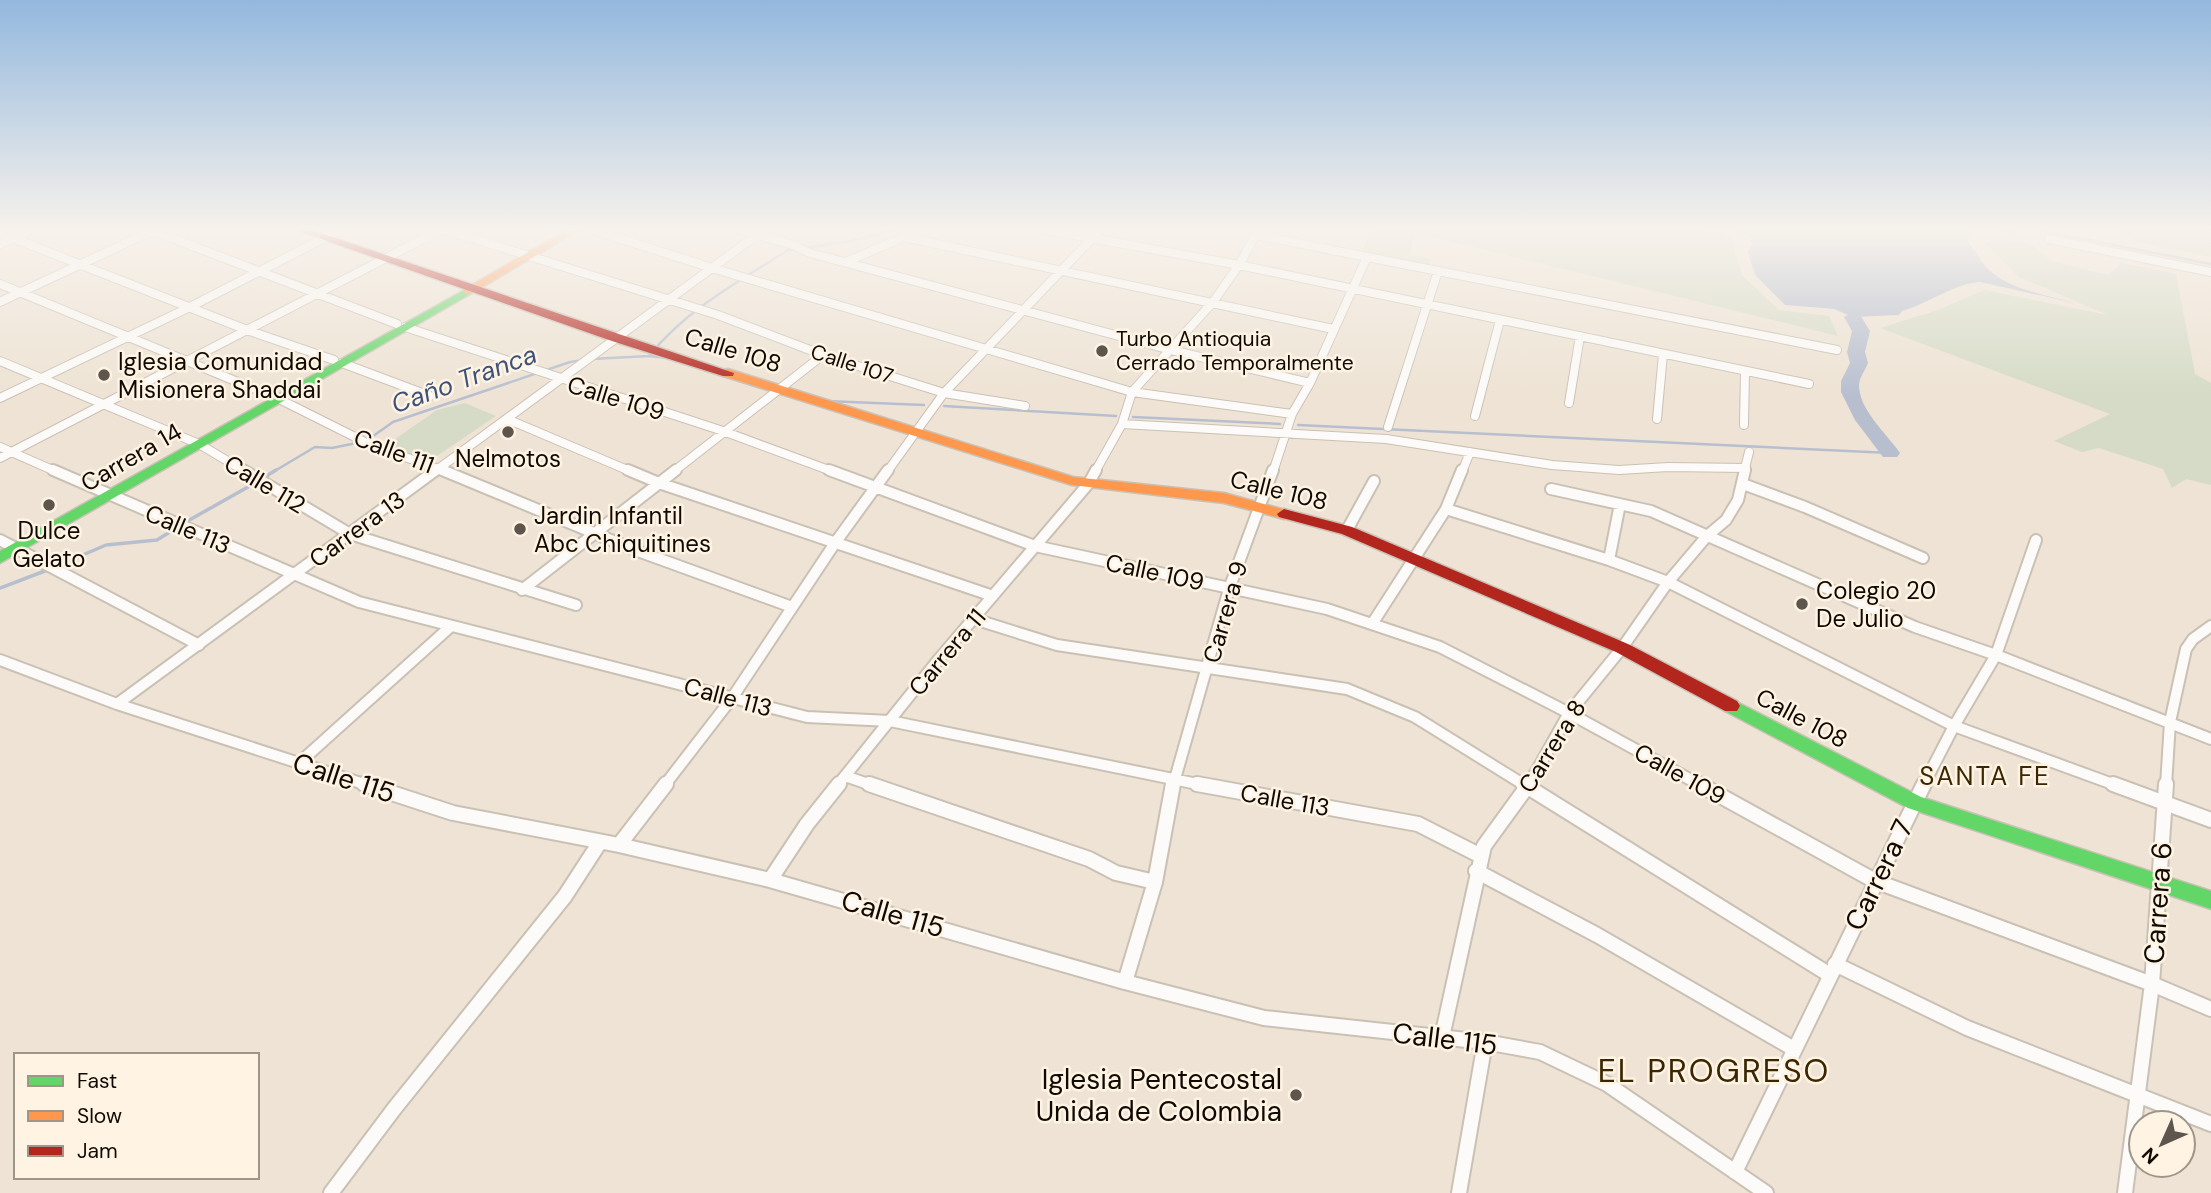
<svg xmlns="http://www.w3.org/2000/svg" width="2211" height="1193" font-family="'DM Sans',sans-serif">
<rect width="100%" height="100%" fill="#eee3d4"/>
<path fill="#d5dbc6" d="M1372 229H1703L1732 238 1742 275 1779 310 1829 316 1838 336 1416 233 1409 255 1431 259 1428 267 1361 252Z
M2114 229H2211V257L2137 242Z
M2000 239 2032 245 2052 261 2108 275 2122 263 2176 274 2195 374 2211 383V485L2186 479 2172 488 2163 469 2099 448 2082 452 2054 441 2110 414 1880 328 1938 310 1984 290 2108 315 2019 277 1985 243Z
M465 403 496 416 428 462 385 446 437 410Z"/>
<path fill="#b7bfcf" d="M1730 229H2012L2014 235 1995 229 1972 230C1962 244 1973 245 1979 257 1996 288 2043 294 2075 303L1980 282C1955 283 1928 304 1902 311L1899 315 1853 317 1834 309 1785 305 1755 275 1748 252 1752 244 1750 237Z"/>
<g fill="none" stroke-linecap="round" stroke-linejoin="round">
<path stroke="#b7bfcf" stroke-width="2.5" d="M2032 229 2211 264
M805 248 851 241 897 229
M649 356 668 358
M591 359 649 356C687 309 738 282 788 250L798 249
M826 401 924 405
M944 406 1116 416
M1133 417 1280 424
M1298 425 1890 453
M273 472 315 447 332 448 366 441 393 422 570 362 584 360"/>
<path stroke="#b7bfcf" stroke-width="3.5" d="M263 478 276 470
M184 523 257 482
M57 566 106 545 157 540 178 527
M0 588 50 569"/>
<path fill="#b7bfcf" fill-rule="evenodd" d="M1853 312 1859 313 1870 331 1865 352 1868 363C1865 370 1860 377 1859 384 1858 409 1887 434 1900 453L1897 457H1883L1855 420 1841 392V381L1850 363 1847 352 1852 331 1844 317Z"/>
<g stroke="#cac1b5" stroke-width="10">
<path id="street-far2" d="M148 229 397 324
M443 229 718 315 823 355 944 393 1025 406
M590 229 712 268 1132 392 1292 414
M738 229 793 245 810 253 1171 350 1310 383
M1042 229 1239 265 1809 384
M0 233 247 330 334 360
M1256 235 1837 350
M904 237 926 229
M2049 239 2211 272
M0 244 33 229
M846 262 904 237 1333 329
M0 284 279 399 367 443 446 472
M0 302 154 230
M405 327 723 431 834 472
M0 361 199 444 246 472
M342 363 430 396
M0 398 188 308 342 229
M1569 403 1580 336
M1475 416 1500 320
M507 419 632 472
M1657 419 1663 354
M1122 424 1386 439 1552 465 1619 470 1668 467 1746 468
M1744 425 1745 371
M1388 427 1438 271
M0 447 57 472
M0 458 442 229
M434 472 765 229
M673 472 823 355
M887 472 944 393 1101 229
M1095 472 1122 424 1132 392 1213 302 1239 265 1259 229
M1273 472 1292 414 1310 383 1367 257
M1462 472 1470 452
M1744 472 1749 452"/>
</g>
<g stroke="#cac1b5" stroke-width="14">
<path id="street-far1" d="M53 470 359 602 807 717 890 721 1207 786
M243 470 350 534 576 605
M442 470 635 550 792 607
M628 470 659 483 993 596
M829 470 1035 546 1327 609 1440 647 1569 713 1702 786
M1743 484 1805 507 1923 558
M1551 489 1651 511 1915 627 1996 655 2211 739
M1446 509 1609 560 1668 582 1954 726 2118 786
M1347 530 1374 481
M0 540 199 645
M1609 560 1620 504
M522 590 676 470
M974 619 1057 645 1347 689 1415 717 1526 786
M1372 624 1446 509 1462 470
M0 660 117 704 370 786
M117 704 436 470
M299 763 450 627
M845 776 874 786
M664 786 732 698 835 543 888 470
M837 786 939 659 1089 483 1096 470
M1173 786 1229 589 1273 470
M1528 786 1569 713 1622 648 1668 582 1707 536 1726 520 1738 500 1745 470
M1923 786 1954 726 1996 655 2036 540
M2166 786 2170 722 2186 649 2193 639 2211 626"/>
</g>
<g stroke="#cac1b5" stroke-width="18">
<path id="street" d="M364 784 453 813 619 845 770 880 1125 982 1264 1018 1485 1042 1540 1052 1607 1084 1766 1193
M869 784 1089 859 1116 873 1155 882
M1197 784 1418 824 1481 856
M1523 784 1830 975
M1699 784 1875 881 2152 984 2211 1009
M2113 784 2211 820
M619 845 666 784
M1476 871 1597 935 1794 1049
M770 880 807 824 839 784
M1835 964 1967 1028 2211 1124
M1125 982 1155 882 1173 784
M1442 1037 1484 846 1529 784
M1735 1172 1924 784
M331 1193 394 1109 565 896 600 842
M1459 1193 1485 1042
M2125 1193 2152 984 2166 784"/>
</g>
<g stroke="#cac1b5" stroke-width="3">
<path id="fast" d="M468 288 474 291 472 293 0 563V551Z
M1731 699 1921 797 2211 891V909L1908 808 1725 711 1722 706 1725 701Z"/>
</g>
<g stroke="#cac1b5" stroke-width="3">
<path id="slow" d="M568 229H581L472 293 468 294 462 291Z
M728 369 1073 477 1224 493 1289 511 1291 514 1284 519 1224 503 1072 485 723 376V370Z"/>
</g>
<g stroke="#cac1b5" stroke-width="3">
<path id="jam" d="M293 229H309L734 373 733 376H723L612 341Z
M1284 509 1352 527 1628 644 1737 701 1740 706 1737 711H1725L1616 652 1342 534 1279 517 1277 514Z"/>
</g>
<use href="#street-far2" stroke="#fcfbf9" stroke-width="8"/>
<use href="#street-far1" stroke="#fcfbf9" stroke-width="10"/>
<use href="#street" stroke="#fcfbf9" stroke-width="14"/>
<use href="#fast" fill="#63d668" fill-rule="evenodd"/>
<use href="#slow" fill="#ff974d" fill-rule="evenodd"/>
<use href="#jam" fill="#b3261e" fill-rule="evenodd"/>
</g>
<linearGradient id="sky" x2="0" y2="1"><stop stop-color="#94b8de"/><stop offset="0.58" stop-color="#f7f2ec"/><stop offset="1" stop-color="#f7f2ec" stop-opacity="0"/></linearGradient>
<rect width="2211" height="396" fill="url(#sky)"/>
<g fill="#5e564c" stroke="#fff4e3" stroke-width="2.5">
<circle cx="1102" cy="351" r="7"/>
<circle cx="104" cy="375" r="7"/>
<circle cx="508" cy="432" r="7"/>
<circle cx="49" cy="505" r="7"/>
<circle cx="520" cy="529" r="7"/>
<circle cx="1802" cy="604" r="7"/>
<circle cx="1296" cy="1095" r="7"/>
</g>
<g text-anchor="middle" dominant-baseline="central" stroke-width="5" stroke-linejoin="round" paint-order="stroke">
<g font-size="21" fill="#100a03" stroke="#fff4e3" text-anchor="start">
<text x="1116" y="339">Turbo Antioquia<tspan x="1116" dy="24">Cerrado Temporalmente</tspan></text>
</g>
<g font-size="21" fill="#100a03" stroke="#fff4e3">
<text transform="translate(852 364) rotate(18)">Calle 107</text>
</g>
<g font-size="24" fill="#100a03" stroke="#fff4e3">
<text transform="translate(733 350) rotate(17)">Calle 108</text>
<text transform="translate(616 398) rotate(17)">Calle 109</text>
<text transform="translate(394 451) rotate(21)">Calle 111</text>
<text transform="translate(131 457) rotate(-30)">Carrera 14</text>
<text transform="translate(265 484) rotate(31)">Calle 112</text>
<text transform="translate(1279 490) rotate(14)">Calle 108</text>
<text transform="translate(188 529) rotate(23)">Calle 113</text>
<text transform="translate(357 529) rotate(-36)">Carrera 13</text>
<text transform="translate(1155 572) rotate(12)">Calle 109</text>
<text transform="translate(1225 612) rotate(-74)">Carrera 9</text>
<text transform="translate(947 652) rotate(-50)">Carrera 11</text>
<text transform="translate(728 697) rotate(15)">Calle 113</text>
<text transform="translate(1802 718) rotate(28)">Calle 108</text>
<text transform="translate(1552 746) rotate(-58)">Carrera 8</text>
<text transform="translate(1680 774) rotate(29)">Calle 109</text>
<text transform="translate(1285 800) rotate(10)">Calle 113</text>
</g>
<g font-size="24" fill="#100a03" stroke="#fff4e3" text-anchor="start">
<text x="118" y="361">Iglesia Comunidad<tspan x="118" dy="28">Misionera Shaddai</tspan></text>
<text x="508" y="458" text-anchor="middle">Nelmotos</text>
<text x="534" y="515">Jardin Infantil<tspan x="534" dy="28">Abc Chiquitines</tspan></text>
<text x="49" y="530" text-anchor="middle">Dulce<tspan x="49" dy="28">Gelato</tspan></text>
<text x="1816" y="590">Colegio 20<tspan x="1816" dy="28">De Julio</tspan></text>
</g>
<g font-size="26" font-style="italic" fill="#3c527c" stroke="#fff4e3">
<text transform="translate(464 379) rotate(-20)">Caño Tranca</text>
</g>
<g font-size="26" letter-spacing="2" fill="#3a2600" stroke="#fff4e3">
<text x="1985" y="776">SANTA FE</text>
</g>
<g font-size="28" fill="#100a03" stroke="#fff4e3">
<text transform="translate(344 778) rotate(18)">Calle 115</text>
<text transform="translate(1879 875) rotate(-64)">Carrera 7</text>
<text transform="translate(2158 903) rotate(-86)">Carrera 6</text>
<text transform="translate(893 914) rotate(16)">Calle 115</text>
<text transform="translate(1445 1039) rotate(7)">Calle 115</text>
</g>
<g font-size="28" fill="#100a03" stroke="#fff4e3" text-anchor="end">
<text x="1282" y="1079">Iglesia Pentecostal<tspan x="1282" dy="32">Unida de Colombia</tspan></text>
</g>
<g font-size="32" letter-spacing="2" fill="#3a2600" stroke="#fff4e3">
<text x="1714" y="1071">EL PROGRESO</text>
</g>
</g>
<rect x="14" y="1053" width="245" height="126" fill="#fff4e3" stroke="#9f9689" stroke-width="2"/>
<rect x="28" y="1076" width="35" height="10" fill="#63d668" stroke="#9f9689" stroke-width="2"/>
<text x="77" y="1088" font-size="21" fill="#100a03">Fast</text>
<rect x="28" y="1111" width="35" height="10" fill="#ff974d" stroke="#9f9689" stroke-width="2"/>
<text x="77" y="1123" font-size="21" fill="#100a03">Slow</text>
<rect x="28" y="1146" width="35" height="10" fill="#b3261e" stroke="#9f9689" stroke-width="2"/>
<text x="77" y="1158" font-size="21" fill="#100a03">Jam</text>
<g transform="translate(2162 1144) rotate(225)"><circle r="33" fill="#fff4e3" stroke="#9f9689" stroke-width="2"/>
<path d="M0-5L12 26L0 18L-12 26Z" fill="#5e564c"/>
<text y="-10" font-size="19" font-weight="bold" text-anchor="middle" fill="#100a03">N</text>
</g>
</svg>
